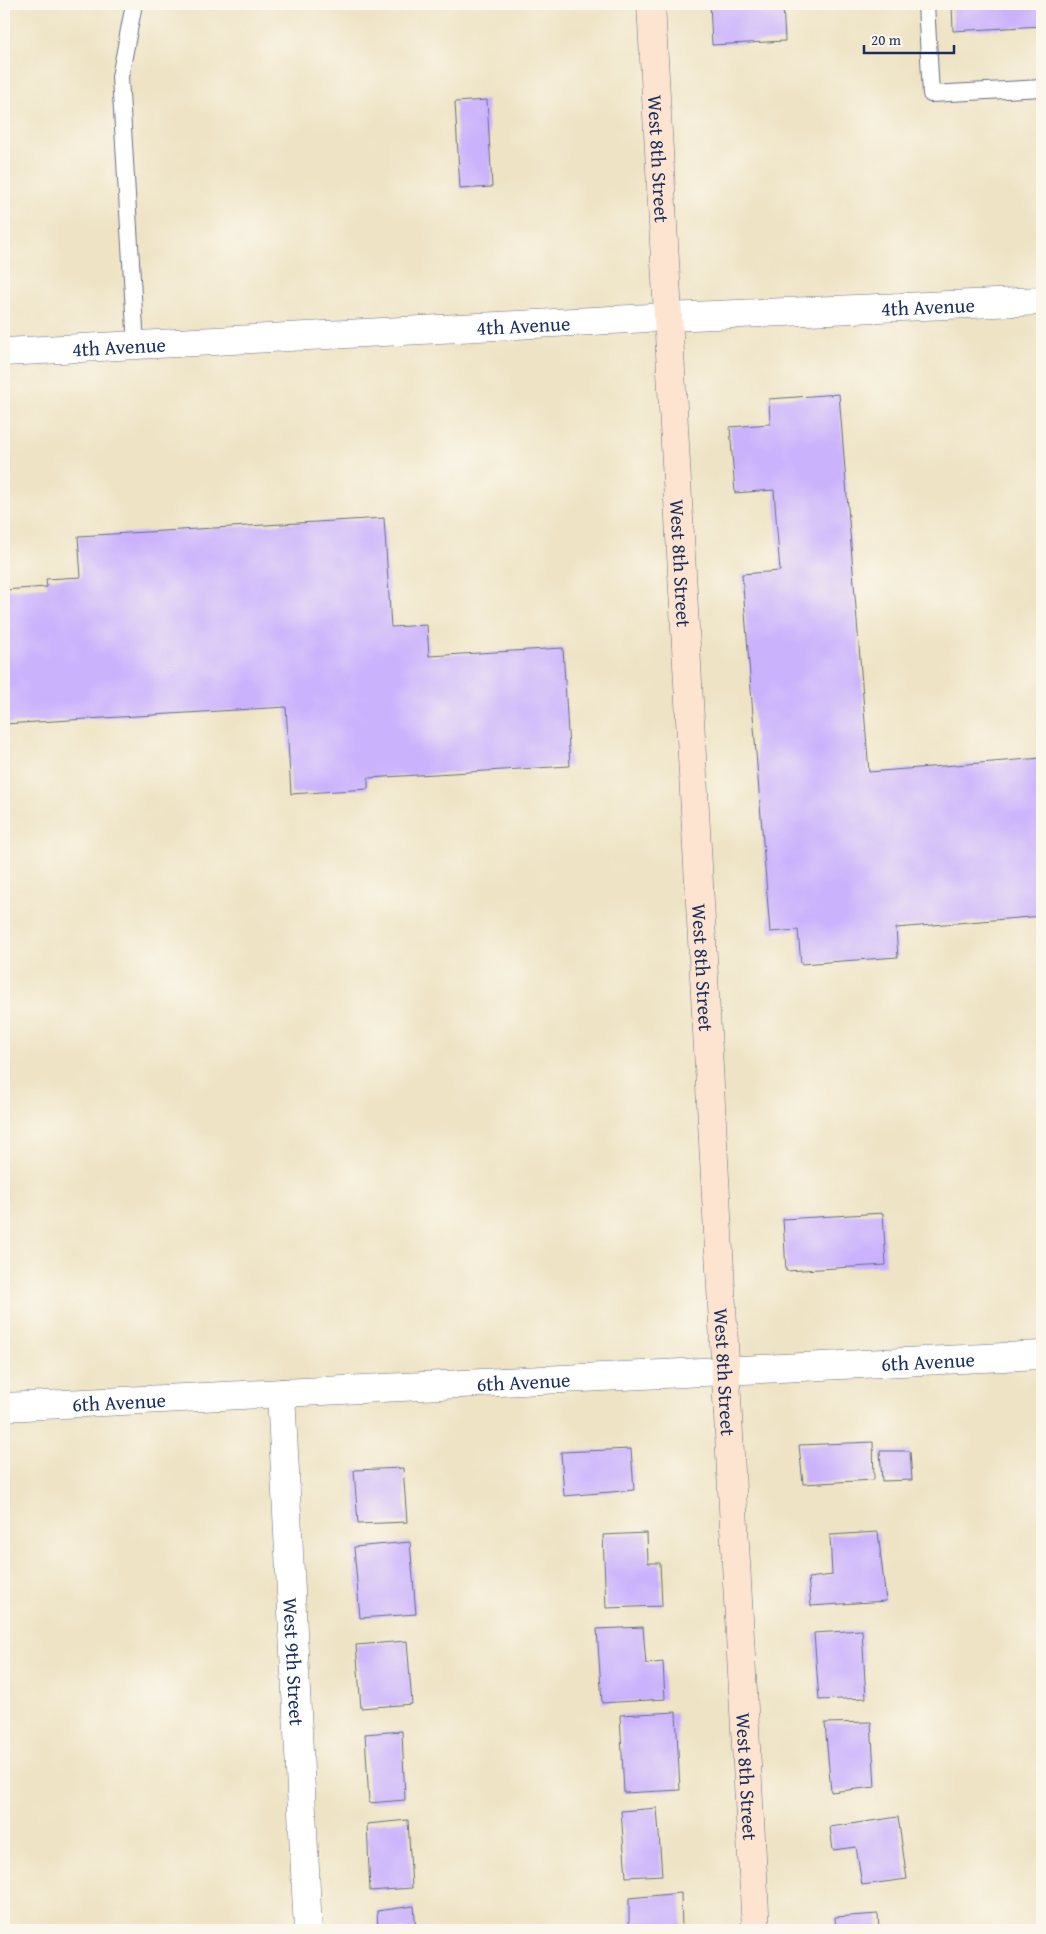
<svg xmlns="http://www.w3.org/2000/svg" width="1046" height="1934" viewBox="0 0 1046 1934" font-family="'Gentium Book Plus',serif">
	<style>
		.building { fill: #cab2fd }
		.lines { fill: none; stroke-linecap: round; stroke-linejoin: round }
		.lane-casing { stroke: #656e82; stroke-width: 18 }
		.street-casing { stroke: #656e82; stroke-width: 29 }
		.secondary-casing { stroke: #656e82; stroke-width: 29 }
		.lane { stroke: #fff; stroke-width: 16 }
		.street { stroke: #fff; stroke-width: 28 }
		.secondary { stroke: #fde4d1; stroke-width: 28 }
		.labels { text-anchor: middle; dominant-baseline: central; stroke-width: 4; stroke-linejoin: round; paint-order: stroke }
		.street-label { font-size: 20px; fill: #1b2f5e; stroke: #fbf7ec }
	</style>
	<rect width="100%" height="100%" fill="#fbf7ec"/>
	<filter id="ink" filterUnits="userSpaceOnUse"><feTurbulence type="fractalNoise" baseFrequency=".02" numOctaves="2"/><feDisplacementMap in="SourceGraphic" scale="10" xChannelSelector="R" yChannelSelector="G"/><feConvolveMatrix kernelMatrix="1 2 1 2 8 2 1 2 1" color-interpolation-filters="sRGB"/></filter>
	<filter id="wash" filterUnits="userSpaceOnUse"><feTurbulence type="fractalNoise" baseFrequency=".0096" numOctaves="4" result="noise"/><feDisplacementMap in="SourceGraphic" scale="20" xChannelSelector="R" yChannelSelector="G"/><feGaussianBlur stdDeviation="1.12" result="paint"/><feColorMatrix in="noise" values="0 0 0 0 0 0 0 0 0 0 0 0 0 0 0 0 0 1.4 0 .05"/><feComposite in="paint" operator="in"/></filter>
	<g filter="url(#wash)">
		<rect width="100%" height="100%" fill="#eee3c4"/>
		<g id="blocks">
			<path class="building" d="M710,4H783L785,41L712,45Z
				M952,4H1042V26L953,31Z
				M487,100L492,187L460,189L455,102Z
				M839,394L869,772L1042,758V916L896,928L898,957L801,964L798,930L770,932L742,574L780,571L774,490L735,493L730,427L770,424L769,399Z
				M384,518L391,627L427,625L429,656L563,648L570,766L368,778V789L291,794L286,707L4,724V590L47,587L46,579L81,577L78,536Z
				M883,1213L886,1265L786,1271L783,1219Z
				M873,1442L874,1480L803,1484L799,1445Z
				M631,1449L634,1490L564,1496L561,1452Z
				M880,1451H910L912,1480L882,1481Z
				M403,1468L407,1522L358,1524L354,1470Z
				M878,1532L886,1601L811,1606L808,1578L832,1575L830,1535Z
				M647,1533L648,1563H660L662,1606L606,1608L603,1535Z
				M410,1542L416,1614L360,1618L354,1547Z
				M643,1627L646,1664L663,1662L665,1699L602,1703L597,1629Z
				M862,1630L866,1698L819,1700L814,1633Z
				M407,1641L412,1704L361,1708L356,1645Z
				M676,1712L680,1790L624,1793L620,1715Z
				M871,1722L875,1787L831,1792L825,1723Z
				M402,1731L405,1800L369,1803L365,1734Z
				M657,1808L662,1875L626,1877L621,1811Z
				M898,1817L907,1879L862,1885L856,1847L833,1850L830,1827Z
				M408,1820L412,1888L370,1891L367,1824Z
				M681,1893L682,1930H629V1898Z
				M414,1906L416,1930H378L377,1911Z
				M878,1914L879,1930H836L835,1917Z"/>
		</g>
	</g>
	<g filter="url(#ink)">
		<use href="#blocks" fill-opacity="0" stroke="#656e82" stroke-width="1"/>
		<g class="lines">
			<g class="lane-casing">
				<path id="lane" d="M134,4L120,77L136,346
					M926,4L931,94L1042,88"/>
			</g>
			<g class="street-casing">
				<g id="street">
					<path id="s1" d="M4,352L668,317L1042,301"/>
					<path id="s2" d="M281,1393L308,1930"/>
					<path id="s3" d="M4,1407L1042,1355"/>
				</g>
			</g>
			<g class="secondary-casing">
				<g id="secondary">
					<path id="s4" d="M651,4L756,1930"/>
				</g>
			</g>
			<use href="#lane" class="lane"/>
			<use href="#street" class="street"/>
			<use href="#secondary" class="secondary"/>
		</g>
	</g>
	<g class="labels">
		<g class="street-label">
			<text stroke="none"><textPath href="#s4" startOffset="155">West 8th Street</textPath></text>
			<text stroke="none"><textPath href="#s1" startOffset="925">4th Avenue</textPath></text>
			<text stroke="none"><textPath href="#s1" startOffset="520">4th Avenue</textPath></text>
			<text stroke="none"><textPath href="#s1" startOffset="115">4th Avenue</textPath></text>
			<text stroke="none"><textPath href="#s4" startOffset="560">West 8th Street</textPath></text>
			<text stroke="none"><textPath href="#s4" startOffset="965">West 8th Street</textPath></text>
			<text stroke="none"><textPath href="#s3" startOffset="925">6th Avenue</textPath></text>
			<text stroke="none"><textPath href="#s4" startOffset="1370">West 8th Street</textPath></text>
			<text stroke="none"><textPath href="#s3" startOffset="520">6th Avenue</textPath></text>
			<text stroke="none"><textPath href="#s3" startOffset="115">6th Avenue</textPath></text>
			<text stroke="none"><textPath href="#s2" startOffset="269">West 9th Street</textPath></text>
			<text stroke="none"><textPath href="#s4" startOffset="1775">West 8th Street</textPath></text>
		</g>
	</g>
	<rect width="1046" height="1934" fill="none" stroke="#fbf7ec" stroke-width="20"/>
	<path d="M864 45v8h90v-8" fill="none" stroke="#1b2f5e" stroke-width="2.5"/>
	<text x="871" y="45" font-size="15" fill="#1b2f5e" stroke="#fbf7ec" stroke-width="4" paint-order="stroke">20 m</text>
</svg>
